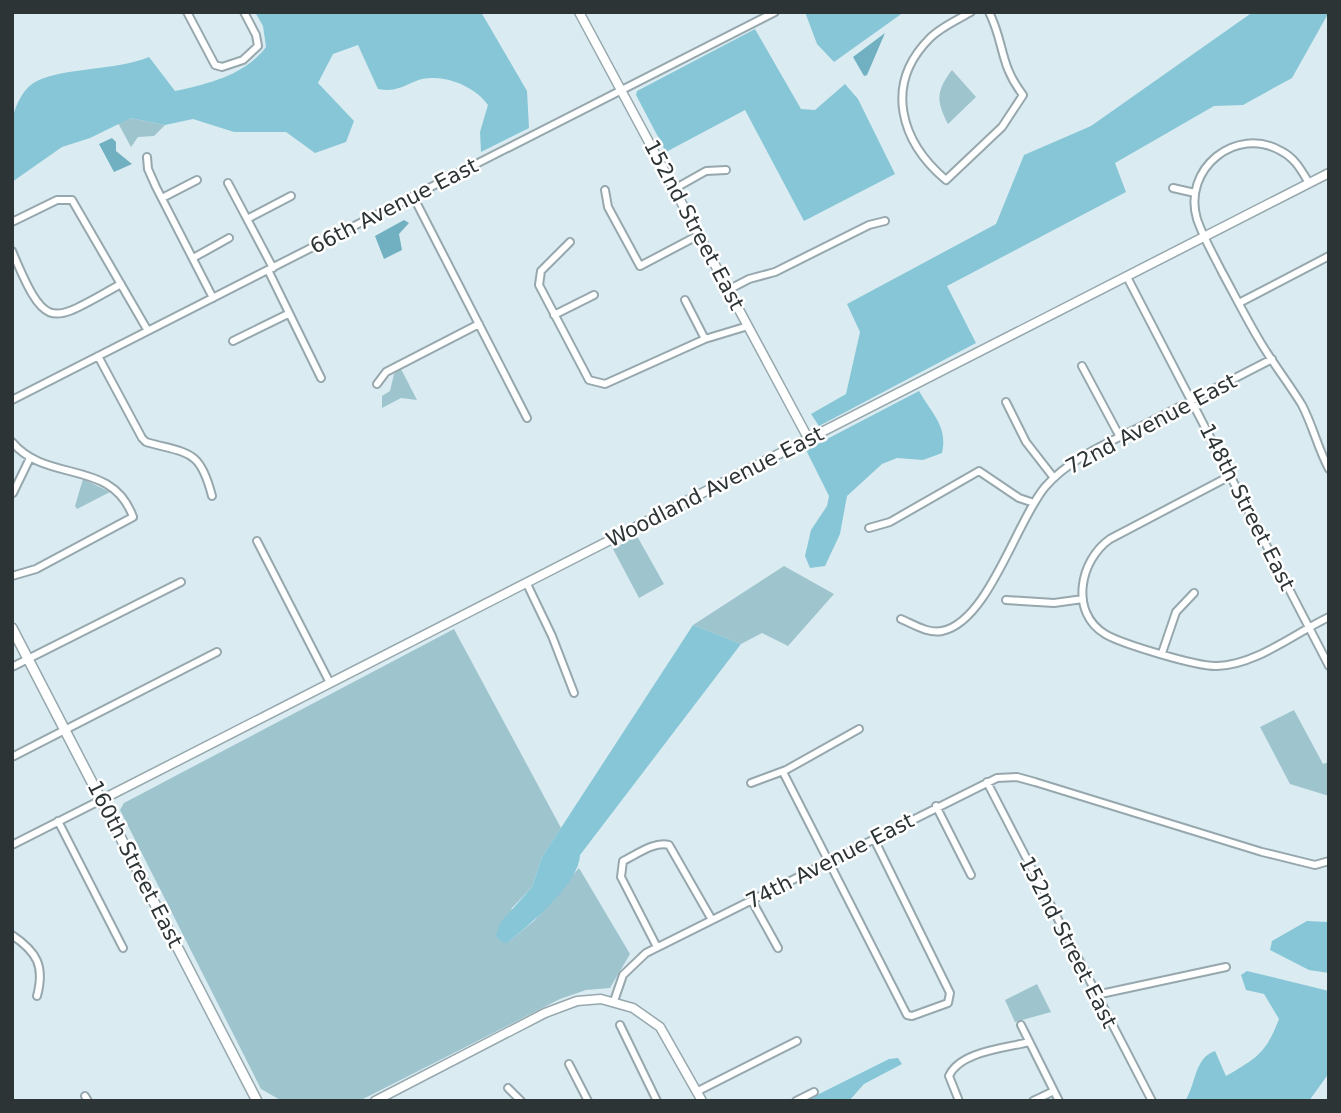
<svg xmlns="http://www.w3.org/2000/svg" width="1341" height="1113" viewBox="0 0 1341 1113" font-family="'DejaVu Sans',sans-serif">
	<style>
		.green { fill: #9ec4ce }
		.forest { fill: #87c6d7 }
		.water { fill: #71b0c1 }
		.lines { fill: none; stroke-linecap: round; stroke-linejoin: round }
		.minor-casing { stroke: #96a8ad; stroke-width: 10 }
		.tertiary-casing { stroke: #96a8ad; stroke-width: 11 }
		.secondary-casing { stroke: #96a8ad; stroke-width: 12 }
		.minor { stroke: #fff; stroke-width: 6 }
		.tertiary { stroke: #fff; stroke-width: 8 }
		.secondary { stroke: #fff; stroke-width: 9 }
		.labels { text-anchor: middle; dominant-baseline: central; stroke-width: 5; stroke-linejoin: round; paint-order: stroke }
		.street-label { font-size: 21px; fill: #2d3436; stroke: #fff }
	</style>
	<rect width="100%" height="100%" fill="#daecf1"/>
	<path class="green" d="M952,70L976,97L948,124C936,101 936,91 952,70Z
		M131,118L165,125L154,136L138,137L131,147L118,123Z
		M401,369L417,400L401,398L382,408V396L390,391L394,374Z
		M83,479L110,492L77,509L75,506Z
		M637,536L664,584L639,598L613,549Z
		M784,566L834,594L788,646L762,633L741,644L693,625Z
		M454,629L561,828L542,857L532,887L512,908L500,941L508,942L534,921L579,868L630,954L610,988L586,990L560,999L367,1097L358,1101H282L261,1089L120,810L124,803Z
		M1294,710L1323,764L1329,762V796L1290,784L1260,727Z
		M1037,984L1051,1012L1015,1022L1005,1000Z"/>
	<path class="forest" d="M255,12H481L527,91L529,128L481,152L480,132L488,105C477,89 452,77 431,78C411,78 402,94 378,89L358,45L333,54L318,83L354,121L346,142L315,153L286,132H234L193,119L165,125L131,118L90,138L62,147L12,182C12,162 8,136 13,117C16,104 24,87 37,81C67,67 114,71 149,57L175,91C208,84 245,75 266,47L263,26Z
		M805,12H904L834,62L817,44Z
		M1275,12H1329L1292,78L1243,105L1214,106L1115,163L1126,192L947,286L976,343L819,426L811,414L846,394L860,332L847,304L996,224L1024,155L1091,126L1250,14Z
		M755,29L801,109L815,110L845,84L858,99L895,174L804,221L745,110L666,152L636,95L637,91Z
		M919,391C932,414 948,426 942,453L923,460L897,458L882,464L847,496L840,534L825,566L810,568L805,556L811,530L827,506L829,496L806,450Z
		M693,625L741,644L580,855C579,884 530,924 507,943L500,941L496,936L500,923L532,887L542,857Z
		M1307,921L1329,922V973L1309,970L1270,950L1272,941Z
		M1247,971L1329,991V1073L1309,1101H1185C1196,1085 1194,1058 1215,1051L1226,1076C1257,1058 1266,1053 1279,1019L1264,994L1246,990L1241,975Z
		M898,1058L902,1064L864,1084L849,1101H805L889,1059Z"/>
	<path class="water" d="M885,33L867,75L864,76L853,57Z
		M112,138L116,142V151L132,164L114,172L99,144Z
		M404,220L409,223L399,234L402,250L384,259L375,236Z"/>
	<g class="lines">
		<g class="minor-casing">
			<path id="minor" d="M187,12L215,65L222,67L243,60L258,46L256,35L244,12
				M971,12C957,20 941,27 930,38C883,85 901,142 946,180L1002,127L1023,95C999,64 1005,44 989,12
				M147,157L148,169L156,187L213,298
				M228,183L273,268
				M1309,183C1301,170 1295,158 1281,151C1236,125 1182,169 1197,219C1203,237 1213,254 1222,272C1234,294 1245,316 1258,338C1271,361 1288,382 1302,405C1313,426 1318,449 1329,469
				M1173,188L1195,193
				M674,189L706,171L726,170
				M605,190L608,207L640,266L699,235
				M413,196L527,418
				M162,198L197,180
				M247,219L291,196
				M12,222L57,200H72L148,331
				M570,242L541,271L539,285L589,380L605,384L705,339L748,326
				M12,251C47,334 50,323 121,284
				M193,258L229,238
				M268,270L321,378
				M1127,277L1329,666
				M728,290L749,279L775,272L869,225L885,221
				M685,300L705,339
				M1239,303L1329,256
				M554,315L594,295
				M233,341L288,314
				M98,356L142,438L146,442C189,454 200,449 212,496
				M1082,366L1120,437
				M377,384L386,372L479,324
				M12,400L775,12
				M1006,402L1026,442L1054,478
				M12,442C47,484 112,458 133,517L36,569L12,576
				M1230,476L1110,539C1080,560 1069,612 1105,634C1122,644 1198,667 1217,666C1256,665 1295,633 1329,617
				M13,493L30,458
				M869,528L890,522L979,471L1019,498L1034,503
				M257,541L330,683
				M527,584L552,636L574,693
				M1006,600L1054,603L1083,599
				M901,619C913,624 928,634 942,631C988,622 1016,522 1045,487C1070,458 1110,442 1144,425C1186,403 1229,381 1272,359
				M1162,653L1176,612L1194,593
				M12,667L181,582
				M12,757L217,652
				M783,772L907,1015L912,1016L948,1003L950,993L874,839
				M987,782L1152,1101
				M751,783L786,770L859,729
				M936,806L971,875
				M58,821L123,948
				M12,845L101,800
				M752,901L778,948
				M12,935C37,952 45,966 37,996
				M657,947L621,877L623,861C636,855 654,841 669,845L712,920
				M1096,995L1226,967
				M614,1001L623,975L646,953L997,778L1017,777L1035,782L1262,852L1315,865L1329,861
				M620,1025L657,1101
				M1021,1025L1059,1101
				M569,1064L588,1101
				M508,1088L521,1101
				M698,1091L797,1041
				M85,1096L88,1101
				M796,1101L814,1092
				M959,1101L949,1076C960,1051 1007,1048 1029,1042
				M1033,1101L1054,1091"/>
		</g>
		<g class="tertiary-casing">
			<path id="tertiary" d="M579,12L808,438
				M101,800L1329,173
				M375,1101L545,1013L577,1001L601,999L633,1008L660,1027L702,1101"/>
		</g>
		<g class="secondary-casing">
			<path id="secondary" d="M12,628L257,1101"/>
		</g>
		<use href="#minor" class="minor"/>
		<use href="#tertiary" class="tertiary"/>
		<use href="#secondary" class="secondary"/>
	</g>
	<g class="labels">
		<g class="street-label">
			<text transform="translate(394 206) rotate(-27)">66th Avenue East</text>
			<text transform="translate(694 225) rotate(62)">152nd Street East</text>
			<text transform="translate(1151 424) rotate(-28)">72nd Avenue East</text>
			<text transform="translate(715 487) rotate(-27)">Woodland Avenue East</text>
			<text transform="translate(1247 507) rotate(63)">148th Street East</text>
			<text transform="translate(830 861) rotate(-27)">74th Avenue East</text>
			<text transform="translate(135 864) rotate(63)">160th Street East</text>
			<text transform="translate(1068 942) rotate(63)">152nd Street East</text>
		</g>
	</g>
	<rect width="1341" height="1113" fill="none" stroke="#2d3436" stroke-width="28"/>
</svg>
